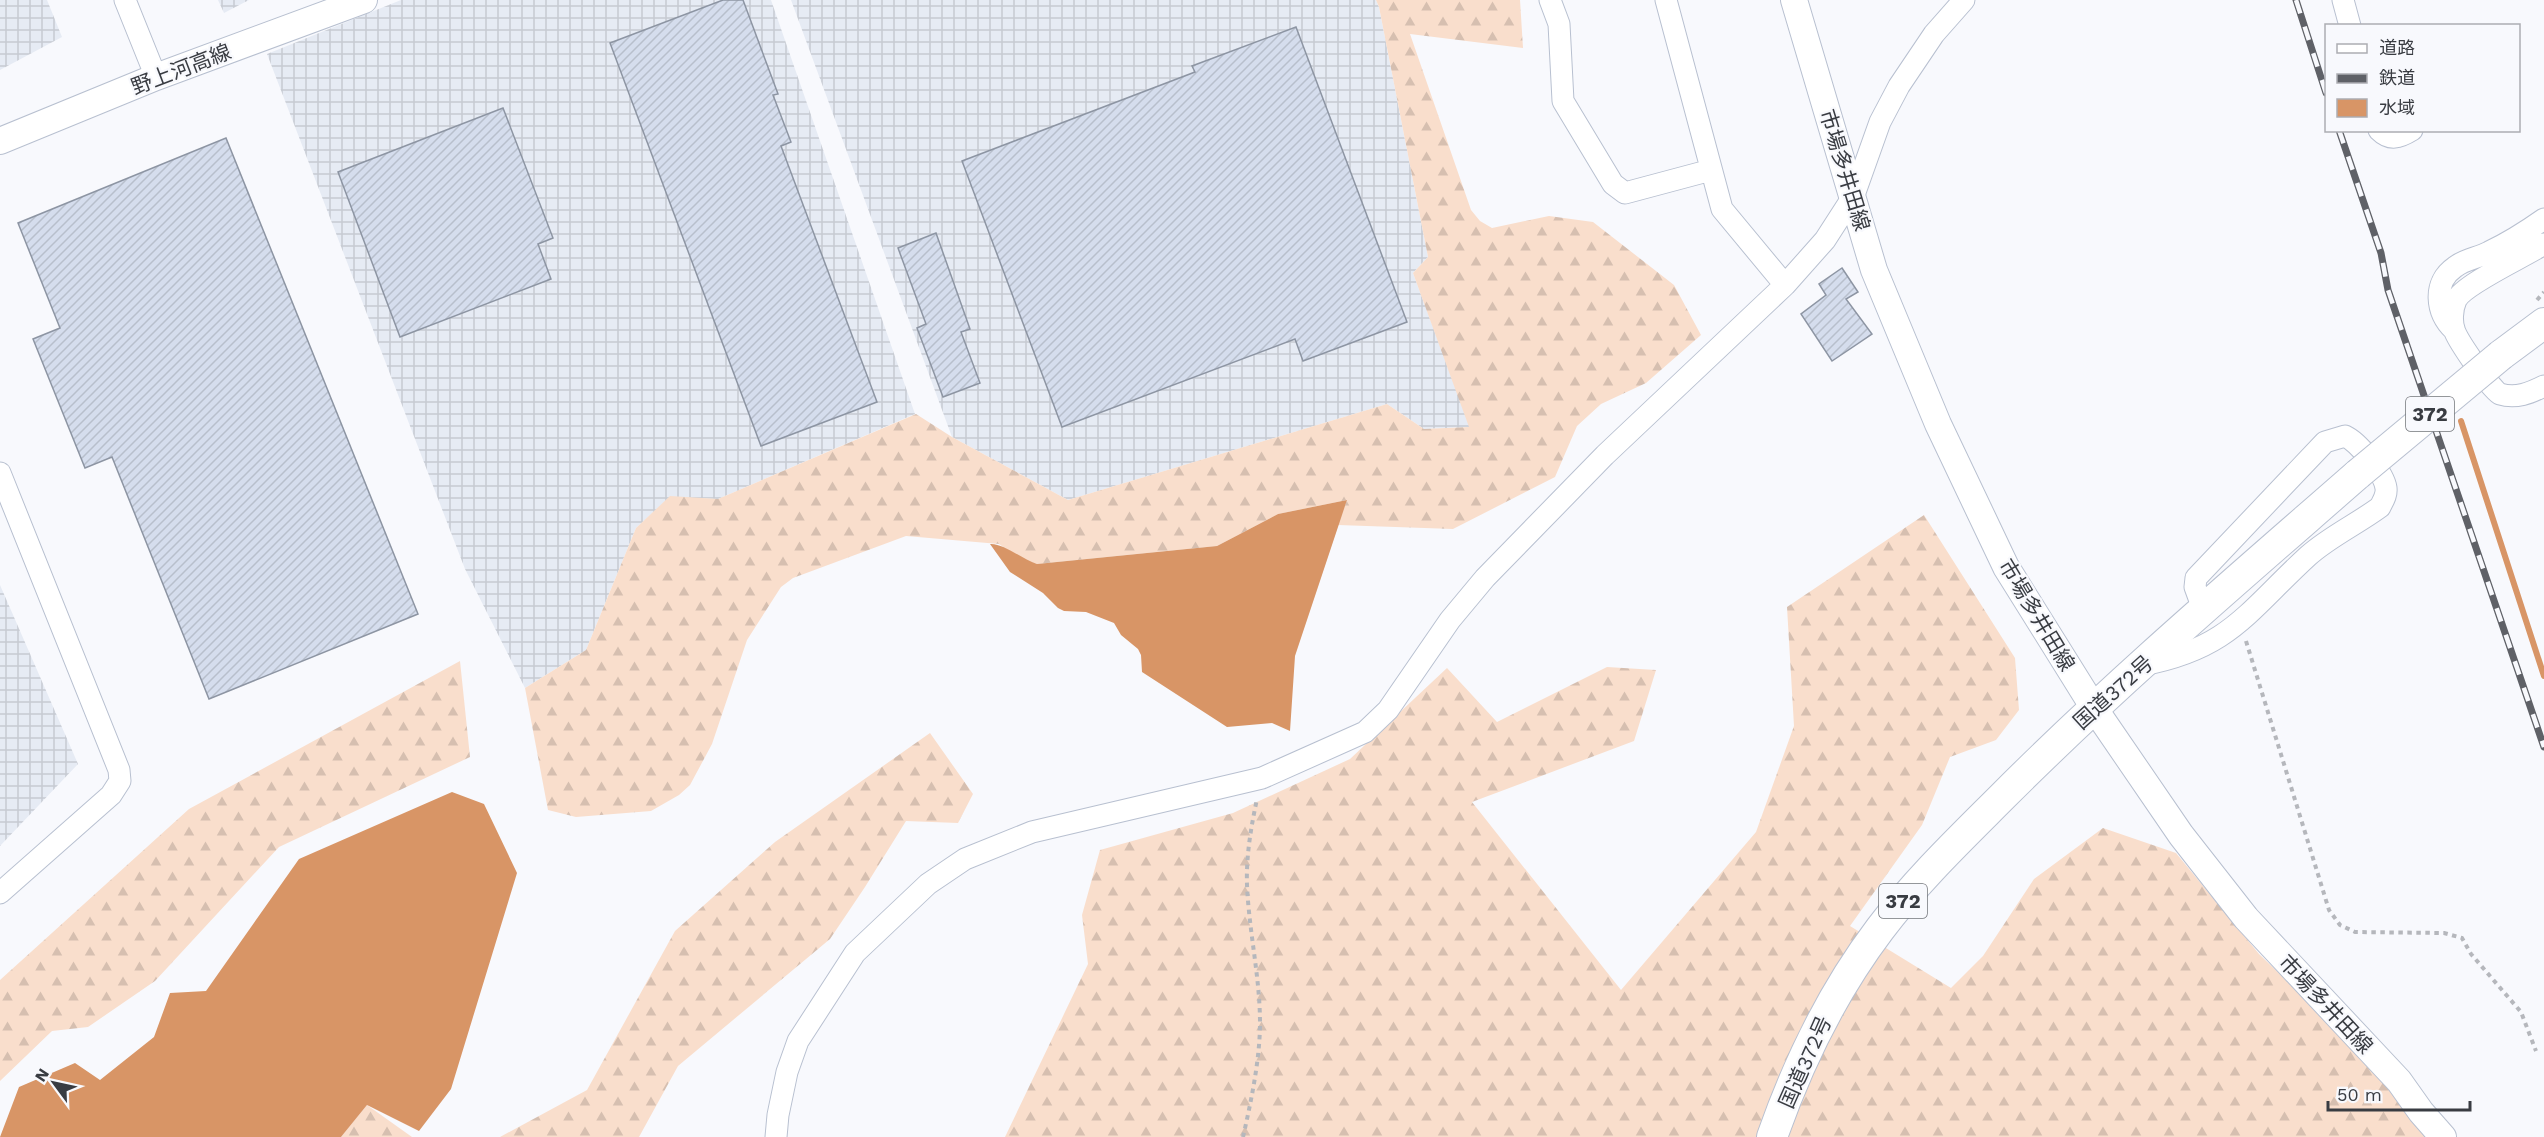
<svg xmlns="http://www.w3.org/2000/svg" width="2544" height="1137" viewBox="0 0 2544 1137" font-family="'Work Sans','Noto Sans JP',sans-serif">
	<style>
		.industrial { fill: url(#industrial-grid) }
		.forest { fill: url(#forest-firs) }
		.water { fill: #d89566 }
		.lines { fill: none; stroke-linecap: round; stroke-linejoin: round }
		.stream { stroke: #d89566; stroke-width: 6 }
		.building { fill: url(#building-hatch); stroke: #8d95a3; stroke-width: 1.5 }
		.minor-casing { stroke: #b8c0d0; stroke-width: 23 }
		.major-casing { stroke: #b8c0d0; stroke-width: 28 }
		.highway-casing { stroke: #b8c0d0; stroke-width: 32 }
		.path { stroke: #b5b7bc; stroke-width: 4; stroke-dasharray: 4.5 4.5; stroke-linecap: butt }
		.minor { stroke: #fff; stroke-width: 21 }
		.major { stroke: #fff; stroke-width: 26 }
		.highway { stroke: #fff; stroke-width: 30 }
		.rail-casing { stroke: #5f6167; stroke-width: 7 }
		.rail { stroke: #f8f9fd; stroke-width: 4.5; stroke-dasharray: 14; stroke-linecap: butt }
		.highway-bridge-casing { stroke: #b8c0d0; stroke-width: 32; stroke-linecap: butt }
		.highway-bridge { stroke: #fff; stroke-width: 30 }
		.labels { text-anchor: middle; dominant-baseline: central; stroke-width: 4.5; stroke-linejoin: round; paint-order: stroke }
		.shield { fill: #f8f9fd; stroke: #72757a; stroke-width: 1.5 }
		.shield-label { font-size: 20px; font-weight: bold; fill: #393c42 }
		.street-label { font-size: 21px; fill: #393c42; stroke: #f8f9fd }
	</style>
	<defs>
		<pattern id="industrial-grid" width="8" height="8" patternUnits="userSpaceOnUse" patternTransform="scale(1.5)"><rect width="8" height="8" fill="#e6ebf4"/><path d="M0 4h8M4 0v8" fill="none" stroke="#c6cad2"/></pattern>
		<pattern id="forest-firs" width="22" height="20" patternUnits="userSpaceOnUse" patternTransform="scale(1.5)"><rect width="22" height="20" fill="#f9decc"/><path d="M5 1l3.5 6h-7zM16 11l3.5 6h-7z" fill="#d6bfb0"/></pattern>
		<pattern id="building-hatch" width="6" height="6" patternUnits="userSpaceOnUse" patternTransform="scale(1.5)"><rect width="6" height="6" fill="#d5dded"/><path d="M-1 1l2-2M0 6l6-6M5 7l2-2" fill="none" stroke="#b8bfcc"/></pattern>
	</defs>
	<rect width="100%" height="100%" fill="#f8f9fd"/>
	<path class="industrial" d="M0,0H47L62,37L0,70Z
		M218,0H249L224,13Z
		M401,0H771L915,414L718,499L670,497L636,528L586,650L525,688L465,569L267,54Z
		M791,0H1376L1379,7L1428,257L1413,273L1470,427L1424,429L1387,404L1068,500L952,437Z
		M0,585L78,764L0,846Z"/>
	<path class="forest" d="M1376,0H1520L1523,48L1410,34L1471,210L1480,221L1492,228L1549,216L1593,222L1674,285L1701,335L1646,383L1601,404L1577,426L1555,477L1453,529L1338,525L1347,500L1278,514L1217,546L1037,564L1021,559L999,544L906,536L793,578L781,587L747,640L712,744L690,785L679,795L651,811L576,817L548,810L525,688L586,650L636,528L670,496L718,499L916,414L952,437L1068,500L1387,404L1424,429L1469,427L1413,273L1428,257L1379,7Z
		M1924,515L2015,658L2019,710L1996,740L1950,757L1922,825L1850,926L1951,988L1983,956L2034,879L2103,828L2176,853L2259,954L2448,1137H1005L1088,964L1082,915L1100,850L1233,813L1350,759L1447,668L1497,722L1607,667L1656,670L1634,741L1472,802L1621,990L1756,832L1794,726L1787,607Z
		M460,661L470,757L279,847L155,981L88,1027L52,1031L0,1081V980L189,809Z
		M930,733L973,794L958,823L906,821L865,887L830,939L678,1066L639,1137H500L587,1090L675,931L775,842Z
		M367,1105L412,1137H341Z"/>
	<path class="water" d="M1347,500L1295,656L1290,731L1272,723L1227,727L1142,672L1141,655L1138,649L1121,635L1114,623L1086,612L1064,611L1058,608L1043,593L1010,572L990,544C1003,543 1022,559 1037,564L1217,546L1278,514Z
		M452,792L484,804L517,873L451,1089L419,1131L367,1105L341,1137H0L19,1087L75,1063L100,1080L154,1037L170,993L206,991L299,859Z"/>
	<g class="lines">
		<path class="stream" d="M2461,421L2544,676"/>
	</g>
	<path class="building" d="M723,0H743L778,94L773,95L791,142L781,146L877,402L761,446L610,43Z
		M1296,27L1407,322L1303,361L1295,339L1062,427L962,161L1195,72L1192,66Z
		M503,108L553,238L538,244L551,279L400,337L338,172Z
		M226,138L418,614L209,699L112,457L85,468L33,339L60,328L18,223Z
		M936,233L970,329L961,332L980,383L943,397L917,328L926,324L898,248Z
		M1842,268L1858,292L1846,299L1872,334L1832,361L1801,314L1826,295L1819,284Z"/>
	<g class="lines">
		<g class="minor-casing">
			<path id="minor" d="M125,0L156,77
				M1550,0L1559,24L1563,101L1613,184L1625,193L1711,170
				M1666,0L1722,209L1785,285
				M2343,0L2350,26
				M2379,130C2390,141 2399,138 2412,130
				M2544,244C2526,256 2464,284 2456,300C2452,309 2451,323 2455,332C2459,342 2492,391 2500,394C2516,399 2530,393 2544,386
				M2454,330C2436,313 2432,283 2455,267C2465,259 2478,258 2489,252C2508,243 2527,231 2544,219
				M0,473L119,770L120,781L111,795L0,893
				M2142,665C2229,649 2247,612 2308,556C2329,537 2357,524 2380,507C2383,501 2387,495 2386,488C2384,473 2358,442 2345,436L2325,442L2196,578L2195,587L2203,609
				M776,1137L778,1115L787,1072L798,1041L855,953L928,884L965,859L1032,832L1262,778L1365,732L1388,710L1450,620L1485,578L1605,455L1785,285L1825,240L1854,195L1880,122L1899,86L1934,34L1964,0"/>
		</g>
		<g class="major-casing">
			<path id="major" d="M1794,0L1874,270L1938,424L2006,567L2094,708L2181,835L2246,918L2399,1081L2421,1112L2443,1137
				M0,141L156,77L364,0"/>
		</g>
		<g class="highway-casing">
			<path id="highway" d="M2501,355L2544,323
				M1772,1137C1798,1063 1833,991 1880,929C1917,880 1960,839 2003,796C2116,683 2238,579 2358,474"/>
		</g>
		<path class="path" d="M2537,300L2544,292
			M2246,641L2329,910L2340,925L2355,932L2444,933L2462,938L2471,954L2521,1012L2536,1051
			M1243,1137C1251,1102 1260,1059 1260,1023C1260,977 1249,932 1247,885C1246,856 1251,827 1257,799"/>
		<use href="#minor" class="minor"/>
		<use href="#major" class="major"/>
		<use href="#highway" class="highway"/>
		<g class="rail-casing">
			<path id="rail" d="M2296,0L2326,93
				M2339,130L2381,253L2388,290L2544,747"/>
		</g>
		<use href="#rail" class="rail"/>
		<g class="highway-bridge-casing">
			<path id="highway-bridge" d="M2358,474L2501,355"/>
		</g>
		<use href="#highway-bridge" class="highway-bridge"/>
	</g>
	<g class="labels">
		<g class="shield">
			<rect x="2406" y="397" width="48" height="34" rx="4.5"/>
			<rect x="1879" y="884" width="48" height="34" rx="4.5"/>
		</g>
		<g class="shield-label">
			<text x="2430" y="414">372</text>
			<text x="1903" y="901">372</text>
		</g>
		<g class="street-label">
			<text transform="translate(181 69) rotate(-21)">野上河高線</text>
			<text transform="translate(1845 170) rotate(73)">市場多井田線</text>
			<text transform="translate(2037 615) rotate(59)">市場多井田線</text>
			<text transform="translate(2113 692) rotate(-42)">国道372号</text>
			<text transform="translate(2326 1004) rotate(47)">市場多井田線</text>
			<text transform="translate(1805 1062) rotate(-66)">国道372号</text>
		</g>
	</g>
	<rect x="2325" y="24" width="195" height="108" fill="#f8f9fd" stroke="#acadb2" stroke-width="1.5"/>
	<rect x="2337" y="44" width="30" height="9" fill="#ffffff" stroke="#acadb2" stroke-width="1.5"/>
	<text x="2379" y="54" font-size="18" fill="#393c42">道路</text>
	<rect x="2337" y="74" width="30" height="9" fill="#5f6167" stroke="#acadb2" stroke-width="1.5"/>
	<text x="2379" y="84" font-size="18" fill="#393c42">鉄道</text>
	<rect x="2337" y="99" width="30" height="18" fill="#d89566" stroke="#acadb2" stroke-width="1.5"/>
	<text x="2379" y="114" font-size="18" fill="#393c42">水域</text>
	<g transform="translate(54 1083) rotate(303)" stroke="#f8f9fd" stroke-width="4.5" paint-order="stroke">
	<path d="M0-4.5L10 22L0 15L-10 22Z" fill="#393c42"/>
	<text y="-9" font-size="16" font-weight="bold" text-anchor="middle" fill="#393c42">N</text>
	</g>
	<path d="M2328 1101v9h142v-9" fill="none" stroke="#393c42" stroke-width="3"/>
	<text x="2337" y="1101" font-size="18" fill="#393c42" stroke="#f8f9fd" stroke-width="4.5" paint-order="stroke">50 m</text>
</svg>
